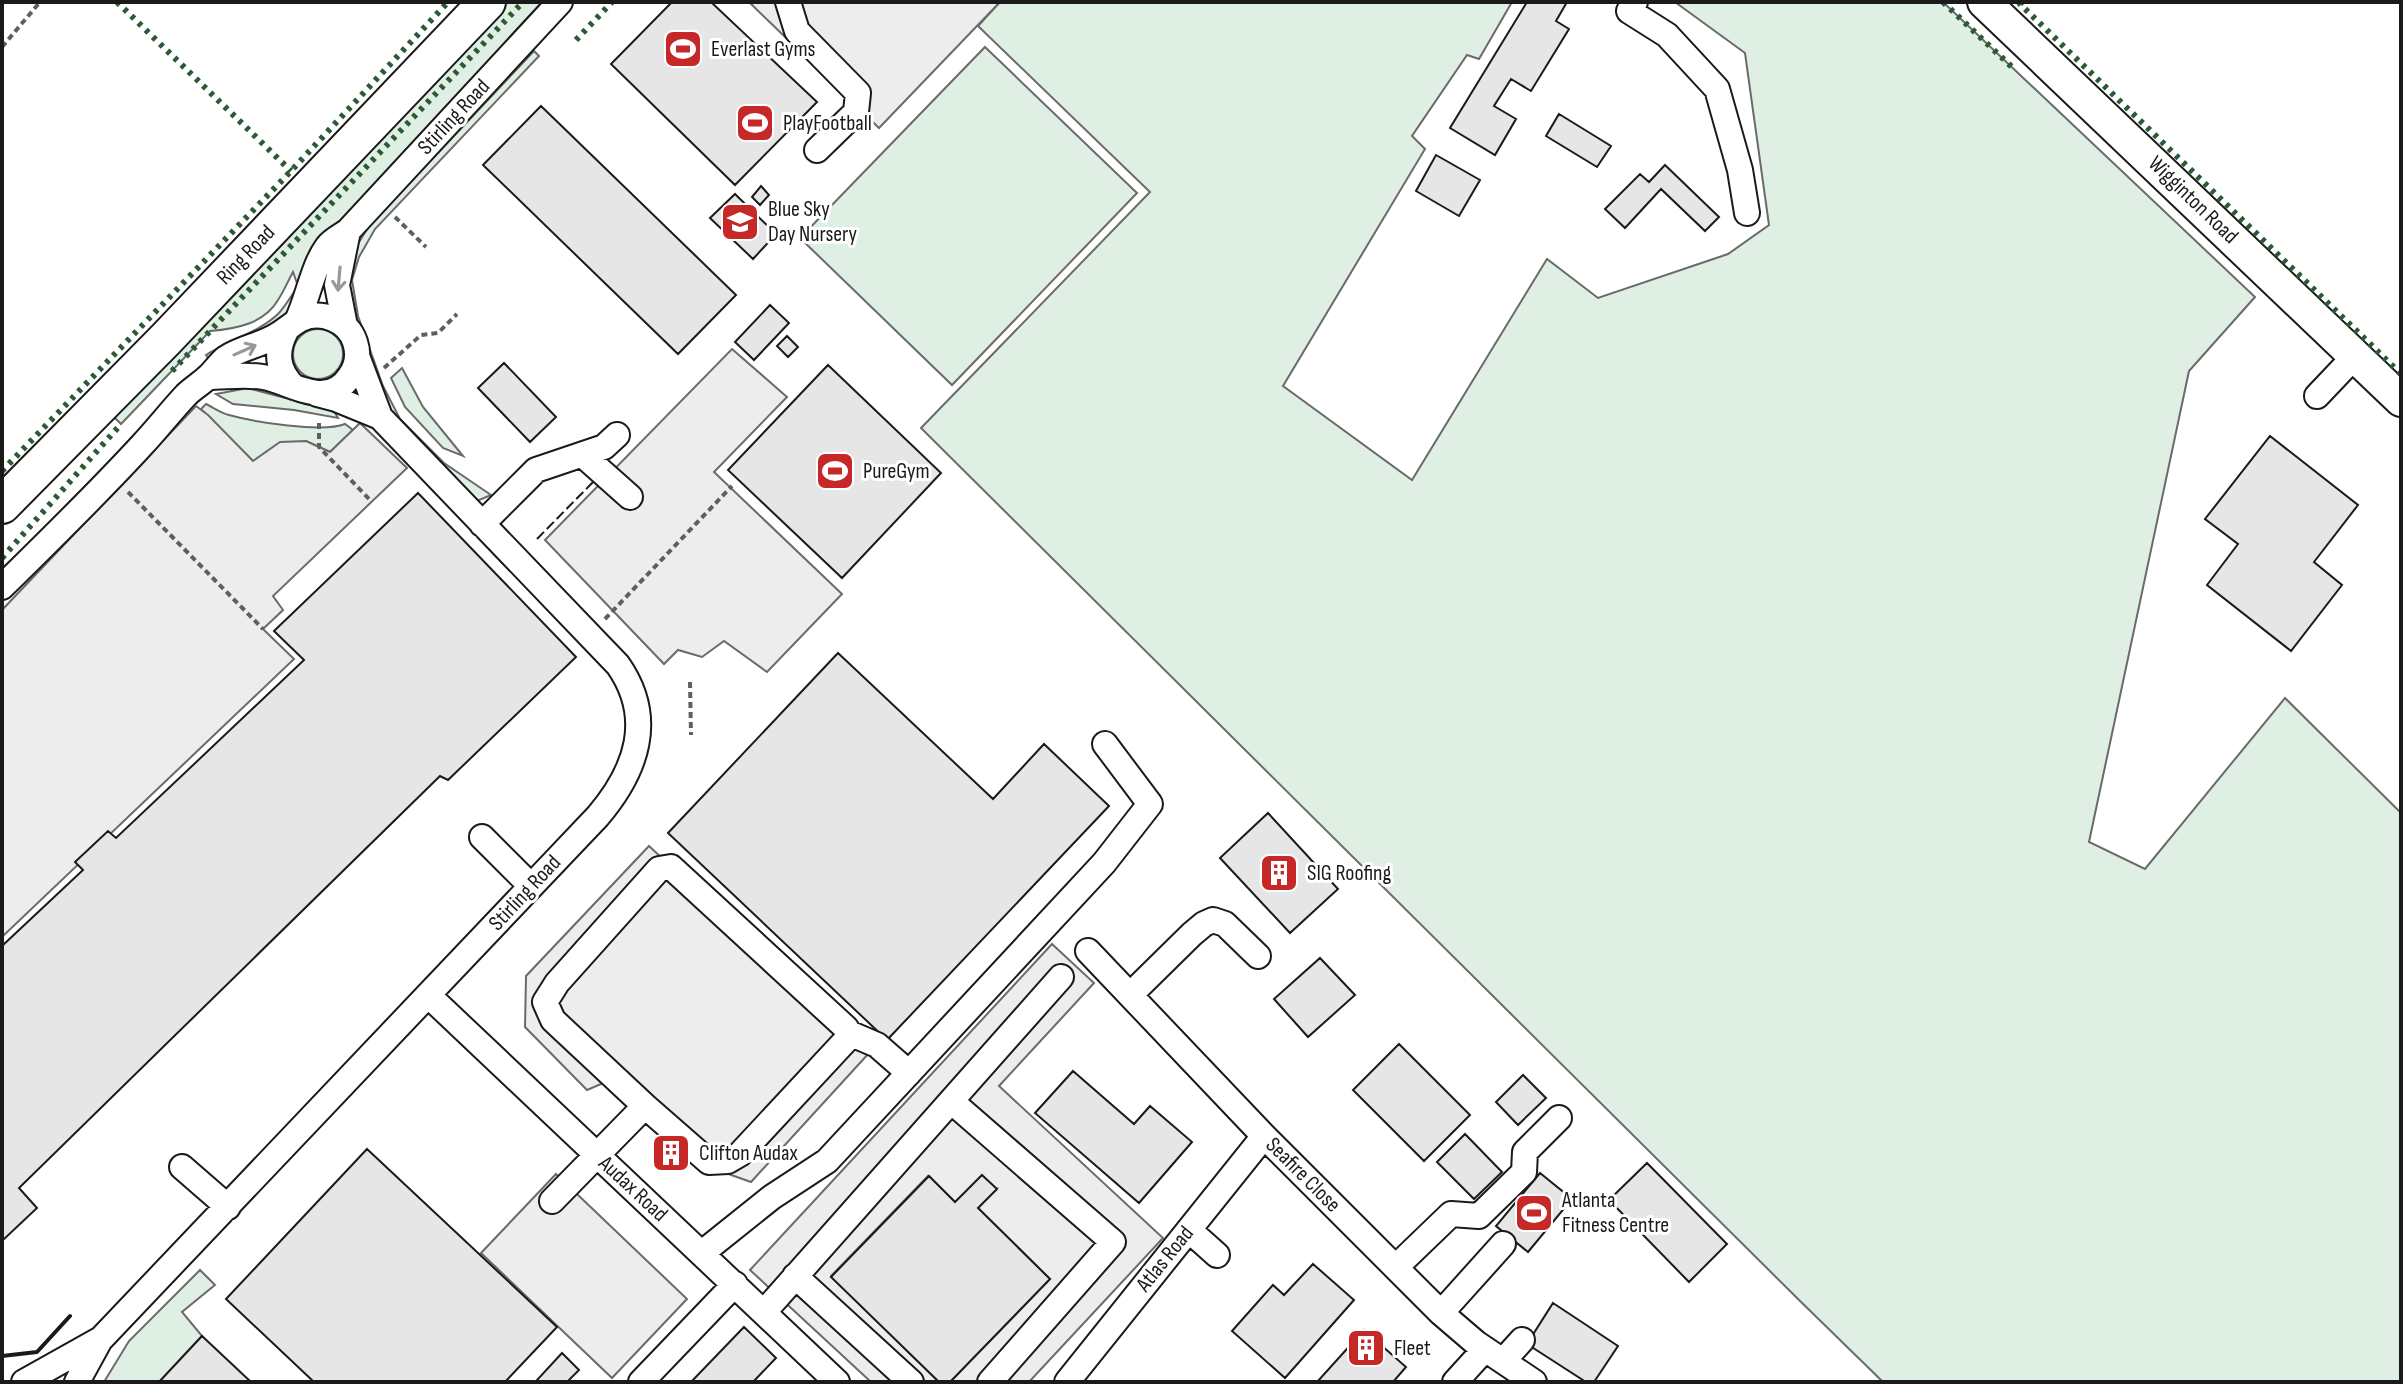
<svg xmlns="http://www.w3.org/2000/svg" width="2403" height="1384" viewBox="0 0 2403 1384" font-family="'Sofia Sans Condensed',sans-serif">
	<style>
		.green { fill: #e0efe3; stroke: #6a6a6a; stroke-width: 2 }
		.parking { fill: #ededed; stroke: #6a6a6a; stroke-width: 2 }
		.building { fill: #e6e6e6; stroke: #1a1a1a; stroke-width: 2 }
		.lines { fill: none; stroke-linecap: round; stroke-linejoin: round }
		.minor-casing { stroke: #1a1a1a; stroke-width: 28 }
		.major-casing { stroke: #1a1a1a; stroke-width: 36 }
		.highway-casing { stroke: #1a1a1a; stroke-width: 40 }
		.path { stroke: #5f5f5f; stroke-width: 4; stroke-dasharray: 6 4; stroke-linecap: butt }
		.minor { stroke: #fff; stroke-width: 24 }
		.major { stroke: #fff; stroke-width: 32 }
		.highway { stroke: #fff; stroke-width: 36 }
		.hedge { stroke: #2b5a34; stroke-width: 6; stroke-dasharray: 4 6; stroke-linecap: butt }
		.fence { stroke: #1a1a1a; stroke-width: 2; stroke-dasharray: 10 4; stroke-linecap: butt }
		.wall { stroke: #1a1a1a; stroke-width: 4 }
		.oneway { stroke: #989898 }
		.labels { text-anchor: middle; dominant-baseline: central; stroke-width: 6; stroke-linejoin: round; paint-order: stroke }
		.poi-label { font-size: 22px; fill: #1a1a1a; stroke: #fff; text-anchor: start }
		.street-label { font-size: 22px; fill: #1a1a1a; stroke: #fff }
	</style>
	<rect width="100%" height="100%" fill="#fff"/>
	<path class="green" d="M503,2H542L321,241L292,307L275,324L209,359L206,355C229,340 260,332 279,313C286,305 292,295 298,286L293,272C288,281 284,291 278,300C264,324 235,329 210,331L121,424L111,414Z
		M1000,2H1512L1479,59L1467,55L1412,136L1425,149L1283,386L1412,480L1547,259L1598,298L1728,254L1769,225L1745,53L1675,2H1943L2255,297L2189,371L2089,842L2145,869L2285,698L2401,813V1382H1883L1797,1298L921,428L1150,192L978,26Z
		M985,47L1137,193L952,385L800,238Z
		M534,51L539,56L375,229L359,257L352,280L358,316L383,386L400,419L444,463L491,495L477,501L465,494C443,471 416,446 397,421C377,393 340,309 346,276C349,256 359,242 369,226Z
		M293 354a25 25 0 1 1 50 0a25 25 0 1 1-50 0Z
		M402,368L423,407L463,456L443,448L405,407L391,378Z
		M248,388L334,411L338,418L294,410L233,404L216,394Z
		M206,404C214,408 221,413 229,415C254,422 322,433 345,424L353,430L330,452L306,441L253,461L201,409Z
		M200,1270L215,1285L182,1312L202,1336L159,1382H104L129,1341Z"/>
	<path class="parking" d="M749,2H1000L879,128Z
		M732,349L787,397L714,472L842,594L767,672L724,641L702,657L678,650L664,664L545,540Z
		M196,406L208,415L253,461L280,442L306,441L330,452L360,423L407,468L273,596L283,610L263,629L294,659L2,937V610Z
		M649,846L870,1052L751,1182L706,1166L608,1081L587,1090L525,1027L526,976Z
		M1052,944L1094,983L999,1086L1163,1238L1029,1382H950L1050,1279L978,1208L996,1189L955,1202L928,1176L831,1276L939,1382H871L750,1270Z
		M556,1174L687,1299L612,1378L481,1253Z"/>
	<path class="building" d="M672,2H711L817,102L735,185L611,64Z
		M1527,2H1567L1556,21L1569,29L1531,91L1511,79L1494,106L1516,119L1495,155L1450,128Z
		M541,106L736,295L678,354L483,165Z
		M1559,114L1611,146L1597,167L1546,136Z
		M1436,155L1480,180L1459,216L1416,191Z
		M1665,165L1719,217L1705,231L1661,189L1625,228L1605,209L1640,174L1649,182Z
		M761,186L769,195L760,205L752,197Z
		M735,194L776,234L753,259L710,218Z
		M770,305L789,323L754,360L735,342Z
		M787,336L798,347L788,357L777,346Z
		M504,363L556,417L530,442L478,388Z
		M828,365L941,473L842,578L728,470Z
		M2270,436L2358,505L2314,562L2342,585L2291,651L2207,585L2238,544L2205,519Z
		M418,493L576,657L448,780L440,776L19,1188L37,1208L2,1241V946L83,870L75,862L108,831L116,838L304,660L274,631Z
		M838,653L993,799L1044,744L1109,806L887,1040L668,833Z
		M1268,813L1338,889L1290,933L1220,858Z
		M1320,958L1355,995L1308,1037L1274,999Z
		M1399,1044L1470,1115L1424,1161L1353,1090Z
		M1073,1071L1134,1124L1150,1106L1192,1142L1139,1203L1035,1113Z
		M1523,1075L1546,1098L1518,1125L1496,1102Z
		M1465,1134L1502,1172L1474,1199L1437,1162Z
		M665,1141L683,1158L676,1166L658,1149Z
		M367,1149L557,1327L505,1382H314L226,1299Z
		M1647,1163L1727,1244L1689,1282L1609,1200Z
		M1540,1173L1572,1199L1528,1252L1496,1226Z
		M982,1175L997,1189L978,1208L1050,1279L950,1382H939L831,1277L929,1176L955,1202Z
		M1313,1264L1354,1300L1285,1378L1232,1331L1273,1285L1284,1295Z
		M1553,1303L1618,1346L1594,1382H1586L1527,1344Z
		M744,1327L776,1358L753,1382H691Z
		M1364,1330L1406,1367L1393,1382H1317Z
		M202,1336L251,1382H159Z
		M562,1353L579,1370L567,1382H540L537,1380Z"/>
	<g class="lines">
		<g class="minor-casing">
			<path id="minor" d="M788,2L797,31L858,93L856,112L817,150
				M1635,2L1629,11L1667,35L1717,89L1740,170L1747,213
				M297,321C308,298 313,266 327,247C332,240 341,236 348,231L560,2
				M345,326L337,285L348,231
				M286,331C275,352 277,370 294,387
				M357,356L380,417
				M2317,396L2355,356
				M584,456L630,497
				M482,524L536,470L604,447L617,435
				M2,587C49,541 97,494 142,445C157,429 171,411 186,395C193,388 202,383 209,376C215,370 220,363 226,358C239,349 256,346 270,339C282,334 290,325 301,319C321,310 348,320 355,342C359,354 357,366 350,376C327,411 292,382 263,377C245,374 226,377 208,377
				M482,837L531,886
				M1088,951L1264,1136L1441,1313L1476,1343L1534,1382
				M1130,995L1192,934L1204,924L1213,920L1225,924L1258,956
				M429,996L837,1382
				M849,1033L877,1045L909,1073
				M951,1101L1113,1242L990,1382
				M182,1167L228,1207
				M552,1201L645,1106L553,1020L545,1002L557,983L659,869L671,867L846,1028L849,1033L848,1038L740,1154L728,1161L709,1162L645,1106
				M1189,1230L1217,1255
				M702,1253L772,1197L827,1161L1104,863L1150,804L1105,744
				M1396,1267L1451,1214L1479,1216L1524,1172L1525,1152L1559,1118
				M795,1276L911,1382
				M764,1312L1061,977
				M1441,1313L1503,1244
				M1503,1361L1522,1340
				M24,1382L99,1340
				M77,1382L100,1340L598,816C637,770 655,718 618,665L380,417L336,399L317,394
				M641,1382L735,1284
				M1067,1382L1264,1136
				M1455,1382L1485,1349"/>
		</g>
		<g class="major-casing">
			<path id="major" d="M1984,2L2401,400"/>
		</g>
		<g class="highway-casing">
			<path id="highway" d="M2,505L166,339L487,2"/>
		</g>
		<path class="path" d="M2,47L40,2
			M395,217L426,247
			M384,368L421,335L438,333L457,314
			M319,423V447L372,502
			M128,492L263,629
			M605,619L732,486
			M690,682L691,735"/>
		<use href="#minor" class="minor"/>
		<use href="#major" class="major"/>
		<use href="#highway" class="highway"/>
		<path class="hedge" d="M117,2L291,171
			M1943,2L2015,70
			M2022,2L2020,4L2401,374
			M576,40L612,2
			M172,371L523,2
			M2,471L291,171L448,2
			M2,558L121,424"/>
		<path class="fence" d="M537,539L596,479"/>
		<path class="wall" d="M2,1356L37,1352L70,1316"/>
	</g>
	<defs><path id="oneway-shaft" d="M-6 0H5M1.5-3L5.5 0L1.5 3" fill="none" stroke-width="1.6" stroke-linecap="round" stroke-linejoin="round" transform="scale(2)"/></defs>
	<g class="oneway">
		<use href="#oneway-shaft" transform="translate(339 279) rotate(95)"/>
		<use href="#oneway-shaft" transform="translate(245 350) rotate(-24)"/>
	</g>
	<defs>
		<g id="stadium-square" transform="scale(2)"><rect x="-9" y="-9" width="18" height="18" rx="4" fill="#c62828" stroke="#fff"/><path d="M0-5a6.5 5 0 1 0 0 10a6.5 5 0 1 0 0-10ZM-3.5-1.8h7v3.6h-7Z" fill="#fff"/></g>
		<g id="school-square" transform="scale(2)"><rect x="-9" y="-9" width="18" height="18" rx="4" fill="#c62828" stroke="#fff"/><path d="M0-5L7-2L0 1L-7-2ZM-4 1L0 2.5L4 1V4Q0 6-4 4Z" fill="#fff"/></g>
		<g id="building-square" transform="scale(2)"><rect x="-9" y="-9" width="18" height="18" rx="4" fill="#c62828" stroke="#fff"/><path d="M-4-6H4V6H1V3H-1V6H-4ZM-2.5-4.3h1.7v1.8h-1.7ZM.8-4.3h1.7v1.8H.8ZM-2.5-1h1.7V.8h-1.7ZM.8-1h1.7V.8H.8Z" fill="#fff"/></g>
	</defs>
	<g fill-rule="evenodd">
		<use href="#stadium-square" x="683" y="49"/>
		<use href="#stadium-square" x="755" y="123"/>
		<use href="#school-square" x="740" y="222"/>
		<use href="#stadium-square" x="835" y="471"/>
		<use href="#building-square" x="1279" y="873"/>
		<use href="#building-square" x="671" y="1153"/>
		<use href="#stadium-square" x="1534" y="1213"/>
		<use href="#building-square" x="1366" y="1348"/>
	</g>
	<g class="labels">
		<g class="poi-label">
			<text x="711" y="49">Everlast Gyms</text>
			<text x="783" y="123">PlayFootball</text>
			<text x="768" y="209">Blue Sky<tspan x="768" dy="25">Day Nursery</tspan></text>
			<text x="863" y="471">PureGym</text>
			<text x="1307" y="873">SIG Roofing</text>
			<text x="699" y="1153">Clifton Audax</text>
			<text x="1562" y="1200">Atlanta<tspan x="1562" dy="25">Fitness Centre</tspan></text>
			<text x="1394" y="1348">Fleet</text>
		</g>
		<g class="street-label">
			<text transform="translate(454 117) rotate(-47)">Stirling Road</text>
			<text transform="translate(2193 200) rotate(44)">Wigginton Road</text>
			<text transform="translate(246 255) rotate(-46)">Ring Road</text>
			<text transform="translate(525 893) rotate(-47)">Stirling Road</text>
			<text transform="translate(1303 1175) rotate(45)">Seafire Close</text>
			<text transform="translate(633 1189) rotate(43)">Audax Road</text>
			<text transform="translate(1165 1259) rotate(-51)">Atlas Road</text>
		</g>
	</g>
	<rect width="2403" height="1384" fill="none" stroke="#1a1a1a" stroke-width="8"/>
</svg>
